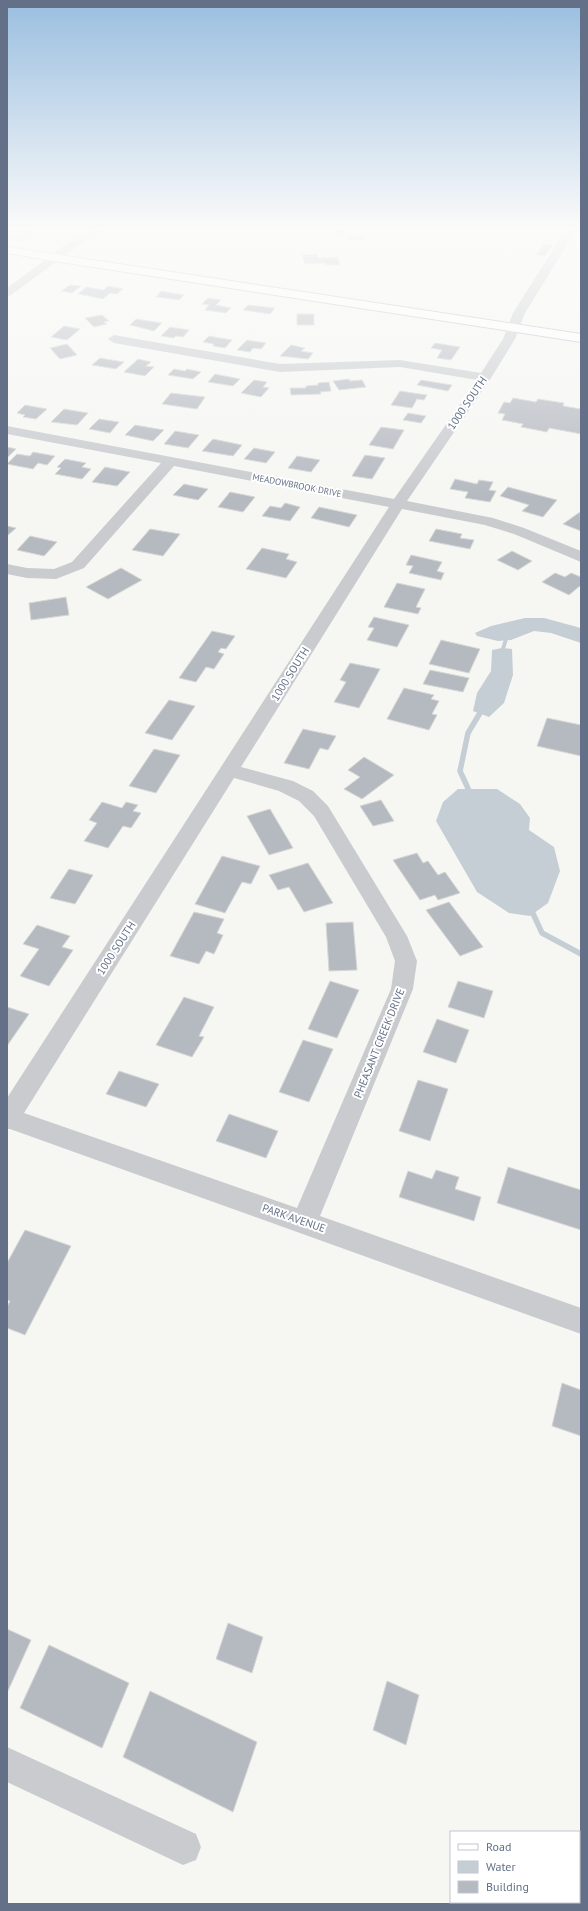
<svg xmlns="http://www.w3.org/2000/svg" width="588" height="1911" viewBox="0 0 588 1911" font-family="'PT Sans',sans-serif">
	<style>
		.green { fill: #d5dfd3 }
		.water { fill: #c6ced5 }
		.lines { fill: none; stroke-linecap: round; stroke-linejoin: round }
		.stream-far1 { stroke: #c6ced5; stroke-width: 4 }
		.stream { stroke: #c6ced5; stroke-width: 5.5 }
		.building { fill: #b5bac1; stroke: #d7d8d5 }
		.major-casing { stroke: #bbbec2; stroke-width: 2 }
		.minor { fill: #c9cbcf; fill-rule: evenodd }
		.major { fill: #fff; fill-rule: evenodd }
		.labels { text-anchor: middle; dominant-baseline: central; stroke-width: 4; stroke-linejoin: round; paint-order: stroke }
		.far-street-label { font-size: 9px; fill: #637087; stroke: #fff }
		.street-label { font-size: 11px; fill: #637087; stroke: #fff }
	</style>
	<rect width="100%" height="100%" fill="#f6f7f3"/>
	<path class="green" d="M7,229H38L20,242L7,239Z"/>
	<path class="water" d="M525,618H544L581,628V643L551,633L534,631L511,640L498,641L477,636L475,633L491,626Z
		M502,648L512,649L513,675L504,703L489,717L473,711L477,693L491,671L492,650Z
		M458,789H497L520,804L530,818L529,830L554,847L560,871L548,903L530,916L509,913L477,892L436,821L443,802Z"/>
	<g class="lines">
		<path class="stream-far1" d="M501,655L508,633"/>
		<path class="stream" d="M472,797L460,771L468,733L483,708
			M530,907L542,933L581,954"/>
	</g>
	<path class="building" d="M337,229H349L342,236L332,235Z
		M349,236L361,237H366L363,241L347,239Z
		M543,244L553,245L545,256L536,255Z
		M317,254L318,258L338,257L340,265H326L325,263L305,264L302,255Z
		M70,285L81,286L72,293L61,291Z
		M108,286L123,289L117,294L110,293L103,299L78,294L86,287L104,290Z
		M161,291L184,295L179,300L156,297Z
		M208,298L221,300L216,305L231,308L226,313L205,310L209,305L202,304Z
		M248,305L275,308L270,314L243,310Z
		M297,314H314V325H297Z
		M102,315L109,321L104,322L107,324L94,327L85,318Z
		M136,319L162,323L154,331L130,325Z
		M64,326L80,329L67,340L51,337Z
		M170,327L189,330L183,337L176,336L174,338L161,336Z
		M209,336L232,340L225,348L213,346L214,344L203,342Z
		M247,340L266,343L261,349L253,348L250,352L237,350Z
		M435,343L460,347L451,360L437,358L442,350L431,348Z
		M67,344L77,355L60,359L50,348Z
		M291,345L305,348L301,351L313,353L308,359L280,356Z
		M100,358L124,362L116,369L92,365Z
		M138,359L151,362L146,366L154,367L145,376L124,372Z
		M174,369L185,371L187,369L201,372L193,379L168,375Z
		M215,374L240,379L233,386L208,382Z
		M349,379L350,381L362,380L366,387L339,390L333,381Z
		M254,380L267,382L263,387L269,388L261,397L241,393Z
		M421,380L452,385L448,391L417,385Z
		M329,382L331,391L320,392L321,394L291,395L290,388H306V386L318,385V383Z
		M400,391L427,395L424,400L417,399L412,408L391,405Z
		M171,393L205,397L197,409L162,404Z
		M513,398L536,402L538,399L564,403L563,406L581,409V434L549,428L547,432L521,427L523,424L502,420L505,414L498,413L504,402L510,403Z
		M25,405L47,409L36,419L23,417L25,415L17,413Z
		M64,409L88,413L77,425L51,422Z
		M408,413L426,416L421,423L403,420Z
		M99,419L119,422L110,433L89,429Z
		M135,425L164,430L153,441L125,435Z
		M381,427L404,430L393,449L369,445Z
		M175,431L199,435L188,448L164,444Z
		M213,439L242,445L233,456L202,451Z
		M7,447L16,449L7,458Z
		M254,448L275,452L266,463L244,459Z
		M33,452L55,456L47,465L38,463L33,469L7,464L17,454L30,456Z
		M365,455L385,458L372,479L352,476Z
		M297,456L320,460L311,472L288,468Z
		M65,459L86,463L82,467L91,469L82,479L55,474L61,468L57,467Z
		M105,467L130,472L117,486L92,482Z
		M455,479L477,484L479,480L493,482L489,490L496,491L490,502L465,498L468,492L450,489Z
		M184,484L208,489L198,500L173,495Z
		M508,487L557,500L543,517L522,511L529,505L500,496Z
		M230,492L255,497L243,512L218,507Z
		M285,503L300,507L290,521L262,516L270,506L281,508Z
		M319,507L357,515L349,527L311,518Z
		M580,512L581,531L563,524Z
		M7,526L16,528L7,536Z
		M150,529L180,534L163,556L132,550Z
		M436,529L462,534L460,538L474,540L470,549L429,541Z
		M30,536L57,542L44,556L17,550Z
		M262,548L289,554L286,559L297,562L286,578L246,569Z
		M512,551L532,561L518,570L497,560Z
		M411,555L442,562L437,571L444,573L441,580L409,573L413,566L406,565Z
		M121,568L142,580L108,599L86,587Z
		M555,573L565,577L571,573L581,577V585L569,595L542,582Z
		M397,583L425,589L416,607L421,608L418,614L384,607Z
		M66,597L69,615L31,620L29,603Z
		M374,617L409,625L397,647L367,640L374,628L368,627Z
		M212,631L235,636L226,649L221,648L218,652L224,654L214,669L206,667L196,682L179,678Z
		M441,640L480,649L469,673L429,664Z
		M350,663L380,669L359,708L334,702L346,682L340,680Z
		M430,670L469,678L463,692L423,684Z
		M404,688L434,695L431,699L439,701L432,714L437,715L429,730L387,719Z
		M169,700L195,706L172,740L145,733Z
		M547,718L581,725V756L537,746Z
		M303,729L336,736L328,750L320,748L309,769L284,763Z
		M154,749L180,755L156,793L129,786Z
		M364,757L394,775L362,799L344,789L360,777L348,770Z
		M381,800L394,821L373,826L360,806Z
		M102,802L122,808L126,802L138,805L133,811L141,813L131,828L123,826L108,848L84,841L97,823L89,820Z
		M270,809L293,848L269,855L247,816Z
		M417,853L423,863L428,861L438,875L445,872L460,893L438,900L435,895L420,900L393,860Z
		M222,856L260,866L251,884L242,882L225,913L195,904Z
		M308,863L333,903L304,912L289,887L278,890L269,875Z
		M69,869L93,875L75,904L50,898Z
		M449,902L483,947L460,956L426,910Z
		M194,912L224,919L217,933L223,935L214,954L206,951L199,964L170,956Z
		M353,922L357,970L329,971L326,923Z
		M37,925L70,936L62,947L73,950L49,986L20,976L39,949L23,944Z
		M330,981L359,990L337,1038L308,1029Z
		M458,981L493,991L484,1018L448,1007Z
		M184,997L214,1007L199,1036L204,1037L192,1057L156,1045Z
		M7,1007L29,1014L7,1046Z
		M437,1019L469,1030L456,1063L423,1052Z
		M303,1040L333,1049L309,1102L279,1092Z
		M119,1071L159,1084L146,1107L106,1094Z
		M418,1080L448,1089L430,1141L399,1131Z
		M229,1114L278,1131L266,1158L216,1141Z
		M508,1167L581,1190V1230L497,1203Z
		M436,1170L459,1177L455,1189L481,1197L474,1221L399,1197L408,1171L432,1179Z
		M25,1230L71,1246L25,1335L7,1328V1307L10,1301L7,1300V1263Z
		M562,1383L581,1390V1436L552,1426Z
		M228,1623L263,1637L252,1673L216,1659Z
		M7,1629L31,1640L7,1693Z
		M49,1645L129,1683L102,1748L20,1708Z
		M387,1681L419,1695L406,1745L373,1730Z
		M150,1691L257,1742L233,1812L123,1757Z
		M579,1856L581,1857V1904H548L549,1902H579Z"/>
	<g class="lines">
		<g class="major-casing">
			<path id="major" d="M7,247L581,334V342L54,261L7,253Z"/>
		</g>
		<path class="minor" d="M95,229H110L83,242L11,295L7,296V288L75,238Z
			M566,229H577L525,313L515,339L491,378L407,501L493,518L524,528L581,551V562L514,534L485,525L402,509L241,767L293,781L313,791L328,806L407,936L417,961L413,989L320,1216L581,1308V1334L10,1129H7V1098L389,507L174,466L84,568L56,579L27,578L7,574V564L27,568L54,569L72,562L161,463L7,434V426L394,499L477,380L400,367L280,372L114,343L108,339L114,335L280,364L400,360L481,373L503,339L513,313ZM234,778L279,791L299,801L314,816L386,937L395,961L391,989L297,1208L24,1113Z
			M7,1747L196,1834L201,1847L196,1860L183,1865L7,1782Z"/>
		<use href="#major" class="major"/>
	</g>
	<linearGradient id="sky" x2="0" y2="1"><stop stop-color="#9abee0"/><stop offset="0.46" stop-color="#fbfbfa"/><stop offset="1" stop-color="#fbfbfa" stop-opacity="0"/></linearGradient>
	<rect width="588" height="497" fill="url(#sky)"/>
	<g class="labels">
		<g class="far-street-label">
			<text transform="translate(297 485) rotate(11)">MEADOWBROOK DRIVE</text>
		</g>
		<g class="street-label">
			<text transform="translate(467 403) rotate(-56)">1000 SOUTH</text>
			<text transform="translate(290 674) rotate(-58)">1000 SOUTH</text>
			<text transform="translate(116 948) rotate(-57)">1000 SOUTH</text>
			<text transform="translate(379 1043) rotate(-68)">PHEASANT CREEK DRIVE</text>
			<text transform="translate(294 1218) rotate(19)">PARK AVENUE</text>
		</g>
	</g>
	<rect width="588" height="1911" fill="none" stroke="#637087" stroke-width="16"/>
	<rect x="450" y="1831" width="130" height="72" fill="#ffffff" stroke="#c1c6cf"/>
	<rect x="458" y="1844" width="20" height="6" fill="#ffffff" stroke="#c1c6cf"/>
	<text x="486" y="1851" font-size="12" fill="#637087">Road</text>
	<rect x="458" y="1861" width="20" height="12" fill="#c6ced5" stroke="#c1c6cf"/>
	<text x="486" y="1871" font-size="12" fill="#637087">Water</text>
	<rect x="458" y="1881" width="20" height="12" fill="#b5bac1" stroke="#c1c6cf"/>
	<text x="486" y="1891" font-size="12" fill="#637087">Building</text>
</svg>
